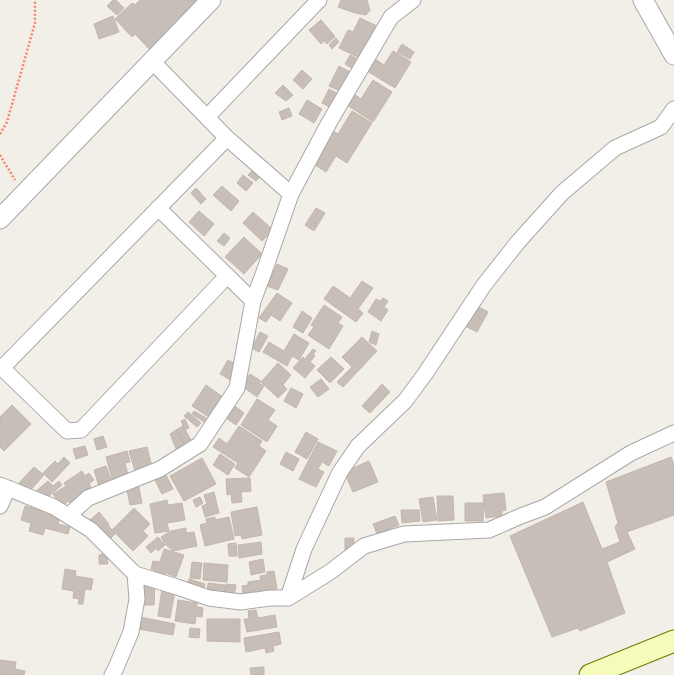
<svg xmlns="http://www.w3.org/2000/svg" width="674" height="675" viewBox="0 0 674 675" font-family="'Space Grotesk',sans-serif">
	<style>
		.building { fill: #c7beb7; stroke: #c4b6a9 }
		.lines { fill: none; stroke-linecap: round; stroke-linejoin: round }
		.minor-casing { stroke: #a8a8a8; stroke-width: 17 }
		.tertiary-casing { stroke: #a8a8a8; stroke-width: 21 }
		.secondary-casing { stroke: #6c7e02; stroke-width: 23 }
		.path { stroke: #fd816d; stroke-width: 2.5; stroke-dasharray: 2 2; stroke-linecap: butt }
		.minor { stroke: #fff; stroke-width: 15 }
		.tertiary { stroke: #fff; stroke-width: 19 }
		.secondary { stroke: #f6fbbc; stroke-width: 21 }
	</style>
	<rect width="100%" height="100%" fill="#f2efe8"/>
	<path class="building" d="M113,0H116L124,8L117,15L107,6Z
		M140,0H205L153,53L135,34L132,37L115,19L132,3L135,5Z
		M341,0H367L370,10L366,15L355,13L338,7Z
		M113,16L119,32L99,39L94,24Z
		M360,18L379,27L364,60L339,48L348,30L353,32Z
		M321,20L333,34L321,44L309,30Z
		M333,34L335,37L327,44L325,41Z
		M336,38L339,42L332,49L329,45Z
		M402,44L414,52L410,59L397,52Z
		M393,51L411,62L395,88L367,71L375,59L384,65Z
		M350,55L361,61L355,70L345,64Z
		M339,66L352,73L342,92L329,86Z
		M302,70L312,79L303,89L293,80Z
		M373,80L392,92L373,122L347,105L354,94L361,99Z
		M283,85L293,95L286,101L275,93Z
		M329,89L340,95L333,109L322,103Z
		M307,100L322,109L314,123L299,114Z
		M289,108L292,116L282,120L279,112Z
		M352,111L372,123L347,163L336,156L326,172L309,161L330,129L338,134Z
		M253,170L260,177L256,181L248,175Z
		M243,175L253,183L246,191L237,183Z
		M222,186L239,201L231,211L213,195Z
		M196,188L206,199L201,204L191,193Z
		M316,208L325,213L314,231L305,225Z
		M199,211L214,224L204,236L189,222Z
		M253,212L273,230L262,241L243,223Z
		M224,233L230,238L224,246L217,241Z
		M244,237L262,254L244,274L225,257Z
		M277,264L288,269L278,290L267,286Z
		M362,281L373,288L358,309L363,313L356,322L324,299L333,286L350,298Z
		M277,293L292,303L280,321L271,315L266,322L259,318Z
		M383,298L388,301L384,307L388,310L381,321L368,312L376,299L380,301Z
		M324,305L342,317L338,323L343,326L329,349L308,335L314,327L311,325Z
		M477,306L488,312L477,332L465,326Z
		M302,311L312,318L303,333L293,327Z
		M372,331L379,334L376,345L369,342Z
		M260,332L268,336L259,352L251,348Z
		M294,334L309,343L299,360L292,356L287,366L263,352L269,342L284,351Z
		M362,337L377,351L343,387L337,382L352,367L342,357Z
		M313,349L316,351L313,354L315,356L310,362L315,366L305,378L293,368L303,357L305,359Z
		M331,357L344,369L330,383L317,370Z
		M228,360L240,367L232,381L220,374Z
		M278,363L291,375L283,385L287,389L278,398L261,382Z
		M250,374L261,381L259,383L264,386L257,397L242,386Z
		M321,379L329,389L318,397L310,387Z
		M382,384L390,392L370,413L362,406Z
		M206,385L223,397L210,418L192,406Z
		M291,388L303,394L296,408L284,401Z
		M257,399L275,410L268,420L277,426L267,442L241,425Z
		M232,404L244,413L236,425L223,416Z
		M12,405L31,424L4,451L0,447V417Z
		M194,411L206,418L204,422L192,414Z
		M188,412L201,423L197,427L184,416Z
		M185,419L189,428L185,430L181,421Z
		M183,426L192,442L185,445L176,430Z
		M239,426L262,441L259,446L266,451L249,477L235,468L238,463L213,447L219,438L227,444Z
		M176,430L185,445L177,451L170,434Z
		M306,432L318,439L307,459L295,452Z
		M103,436L107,447L97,450L94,439Z
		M318,442L337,451L329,466L322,462L318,469L324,472L316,487L299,479Z
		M85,446L88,455L76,459L73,449Z
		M147,447L152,467L135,471L129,451Z
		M127,451L130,462L125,463L128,475L112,479L106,457Z
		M286,452L299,459L293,471L280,464Z
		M220,454L235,464L228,475L213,465Z
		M64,457L70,463L52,482L43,473L55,461L58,464Z
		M671,457L674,465V515L627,532L635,549L607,562L625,613L580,631L578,628L552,637L510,536L583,502L602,549L620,542L615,527L618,523L606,482Z
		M202,458L216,484L184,501L170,476Z
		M369,461L378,482L353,492L344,472Z
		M106,466L112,483L99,487L94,470Z
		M34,467L44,475L27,494L17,485Z
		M82,471L85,476L89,473L94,480L89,484L91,487L75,497L77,501L71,505L69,501L61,506L53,494L66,486L64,483Z
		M165,473L173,489L162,494L154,478Z
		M250,478L251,491L241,492L242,502L232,503L231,494L227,495L226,479Z
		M48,481L53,486L59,481L62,485L43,501L35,492Z
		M138,483L142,503L130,505L126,485Z
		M214,492L219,513L205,517L202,506L207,504L204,495Z
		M504,493L506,510L502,511V516L486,518L483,495Z
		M437,496H453L454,520L438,521Z
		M200,497L203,503L196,507L193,500Z
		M433,497L437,520L423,522L419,499Z
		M167,500L168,505L182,503L185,520L167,523L169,531L155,533L150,504Z
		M465,503H484L483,521H465Z
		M25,506L60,516L58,524L70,527L68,534L45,528L43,535L29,531L31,523L21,520Z
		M257,507L262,535L242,539L241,535L235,536L231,512Z
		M134,508L150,524L143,531L148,536L133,551L112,530Z
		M401,510H419L420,521L402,523Z
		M99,512L109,524L108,525L115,534L108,541L87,523Z
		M395,516L399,525L377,534L373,524Z
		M215,517V520L229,517L234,539L205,546L200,525L207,523L206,519Z
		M186,528V533L194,532L197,546L173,551L166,545L161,537L171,531Z
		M158,537L165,545L158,551L156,548L151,553L146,547Z
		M345,538H354L353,550H345Z
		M261,542L262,554L239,558L238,545Z
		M236,543L237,556H229L228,544Z
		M164,549L184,555L176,577L165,573L164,577L154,574V570L151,569L153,561L160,562Z
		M107,554L108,564H99V555Z
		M263,559L265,572L251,575L249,562Z
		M192,562L202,563L200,579L190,578Z
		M204,563L228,565L227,582L203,580Z
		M65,569L76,571L75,576L93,579L91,590L85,589L83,604H78L79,599L73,598L74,591L62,589Z
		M274,571L277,589L265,591L266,594L243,595L242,586L248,585V582L261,580L260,576L267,575V572Z
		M189,579L205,584L203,592L187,587Z
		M144,581L155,582L154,605H142Z
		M208,583L225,585L224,595L207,594Z
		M226,584L236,585L234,597L225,596Z
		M162,589L175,591L170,618L158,616Z
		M178,600L197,603V607L203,608L202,617L196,616L195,624L175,621Z
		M256,610L258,618L275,615L277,627L247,632L244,619H249L248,611Z
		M140,617L175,624L173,635L138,629Z
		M207,619H240V642L207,641Z
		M190,628L200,629L199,638L189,637Z
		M279,632L281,644L273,646L274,651L266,653L265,648L246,652L244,638Z
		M0,660L16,662L15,669L25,671L24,675H0Z
		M264,667V675H251L250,668Z"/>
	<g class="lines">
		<g class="minor-casing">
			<path id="minor" d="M152,61L227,138L291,194
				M207,117L319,0
				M158,208L253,301
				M0,366L67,431L81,430L227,276
				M2,368L227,138
				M0,485L54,507L91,530L135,574L177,587L209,598L241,602L270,598H288L330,572L364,546L404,534L489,530L521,516L545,507L631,453L674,433
				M0,506L8,488
				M69,515L88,498L160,469L200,444L237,388L253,301L264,272L291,194L330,121L391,17L413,0
				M288,598L304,549L340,472L358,446L405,401L425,374L484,285L518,242L562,193L615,148L661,127L674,109
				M112,675L115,670L131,632L137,599L135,574"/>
		</g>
		<g class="tertiary-casing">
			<path id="tertiary" d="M643,0L674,55
				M0,219L211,0"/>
		</g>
		<g class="secondary-casing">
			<path id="secondary" d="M590,675L674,641"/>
		</g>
		<path class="path" d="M0,134L7,122L35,23V0
			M0,155L15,180"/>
		<use href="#minor" class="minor"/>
		<use href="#tertiary" class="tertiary"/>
		<use href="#secondary" class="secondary"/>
	</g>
</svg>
